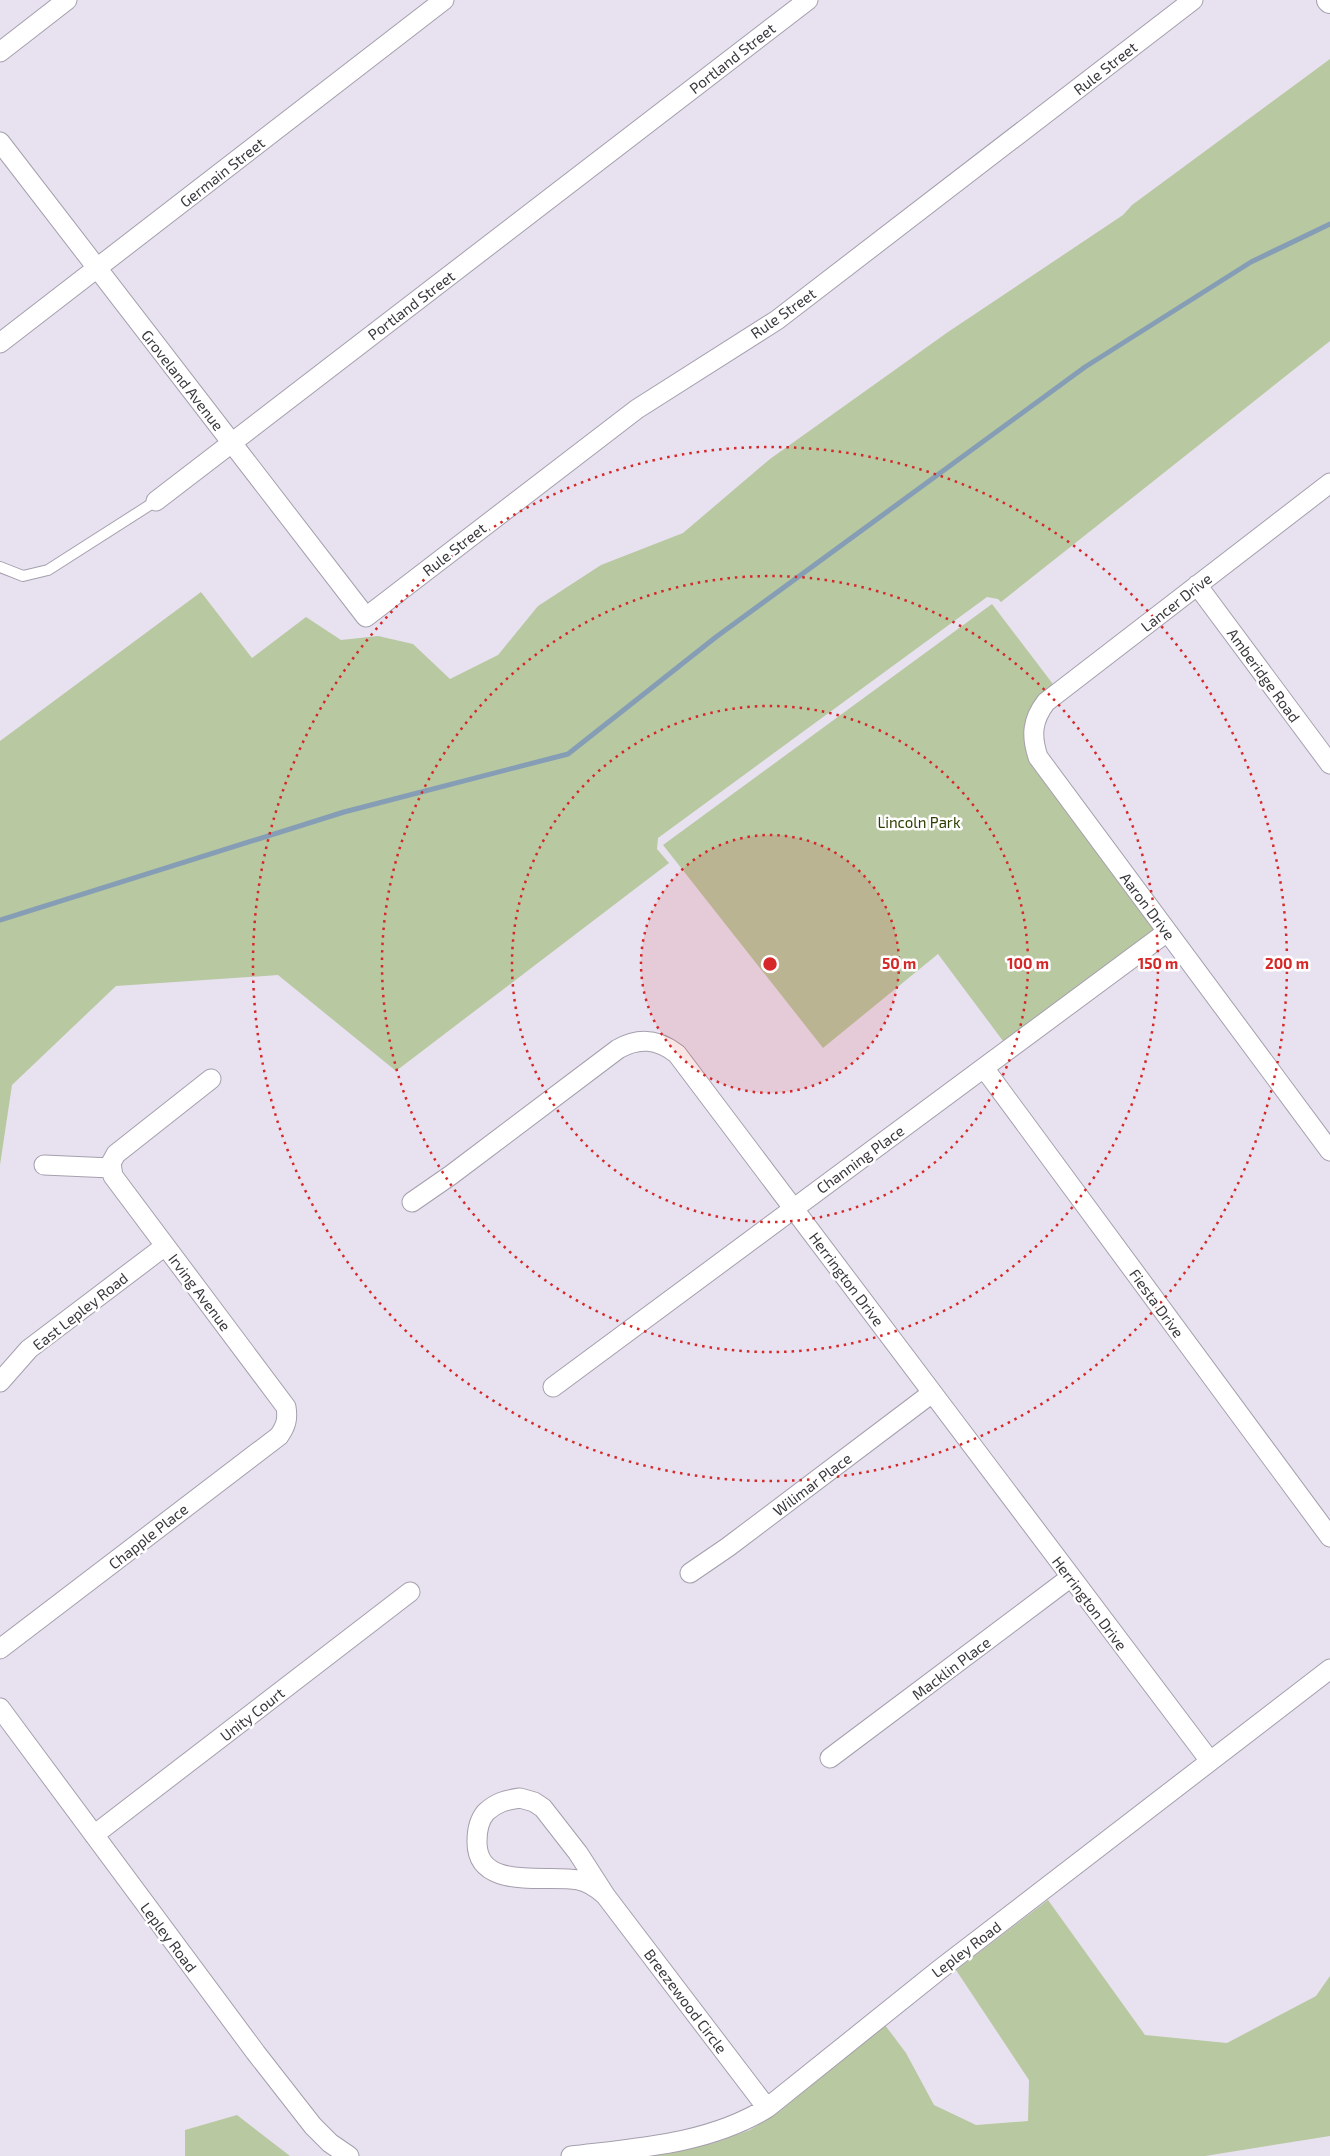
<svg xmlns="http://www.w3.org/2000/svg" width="1330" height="2156" viewBox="0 0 1330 2156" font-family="'Exo 2',sans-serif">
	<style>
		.green { fill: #b8c8a1 }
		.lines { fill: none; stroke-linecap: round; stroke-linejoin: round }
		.stream { stroke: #869eb5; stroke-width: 5 }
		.service-casing { stroke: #a59fad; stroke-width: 12 }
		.minor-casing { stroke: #a59fad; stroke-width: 21 }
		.tertiary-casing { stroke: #a59fad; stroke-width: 26 }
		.service { stroke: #fff; stroke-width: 10 }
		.minor { stroke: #fff; stroke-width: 19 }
		.tertiary { stroke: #fff; stroke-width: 24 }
		.ring { fill: none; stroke: #d62828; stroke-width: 2.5; stroke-dasharray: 2.5 5 }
		.labels { text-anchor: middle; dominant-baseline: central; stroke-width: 5; stroke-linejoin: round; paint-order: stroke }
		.street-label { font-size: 15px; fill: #39373c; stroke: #fff }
		.park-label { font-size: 15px; fill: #2d3f00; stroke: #fff }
		.centre { fill: #d62828; stroke: #fff; stroke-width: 2.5 }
		.ring-label { font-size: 15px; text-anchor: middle; font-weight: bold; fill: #d62828; stroke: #fff; stroke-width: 5; stroke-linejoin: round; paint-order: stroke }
	</style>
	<rect width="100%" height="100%" fill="#e8e2f0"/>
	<path class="green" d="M1330,59V341L1001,602L998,599L987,597L658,838L657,849L669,863L396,1071L278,975L116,986L12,1085L0,1165V741L201,592L252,658L306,617L341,640L378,636L413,644L450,679L498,655L538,606L601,565L683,533L770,459L948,332L1123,215L1132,205Z
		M992,604L1059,692L1033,742L1167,932L1009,1049L938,954L823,1048L663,845Z
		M1048,1900L1145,2035L1227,2043L1316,1996L1330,1976V2136L1205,2156H646L714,2143L750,2130L780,2111L885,2025L906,2053L934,2105L976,2125L1028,2121L1029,2080L956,1970Z
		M237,2115L290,2156H185V2130Z"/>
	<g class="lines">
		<path class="stream" d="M0,920L344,812L568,754L716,637L1085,367L1251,262L1330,224"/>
		<g class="service-casing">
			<path id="service" d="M0,567L23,576L48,570L156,501"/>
		</g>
		<g class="minor-casing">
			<path id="minor" d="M0,52L67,0
				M0,142L366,617L637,409L777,320L1193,0
				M0,343L444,0
				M1330,483L1046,702C1032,720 1031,736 1038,757L1330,1151
				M156,501L808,0
				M1197,585L1330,764
				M984,1068L1330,1537
				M44,1165L111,1168
				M412,1202L451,1175L618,1049C639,1037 658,1039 677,1054L1210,1761
				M0,1382L29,1349L165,1246
				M553,1387L1167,932
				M690,1573L728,1547L932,1393
				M0,1649L279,1436C286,1426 288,1419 286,1407L113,1176L111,1163L116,1154L211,1079
				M0,1708L256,2053L313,2126L330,2143L349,2156
				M830,1758L1071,1577
				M520,1798L534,1802L543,1808L578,1853L605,1895C597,1888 589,1882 578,1880C548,1874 476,1892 477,1841C477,1830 479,1820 486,1812C497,1802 506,1800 520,1798Z
				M94,1835L410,1592
				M605,1895L767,2108
				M571,2156C637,2148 709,2144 767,2108L939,1970L1330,1669"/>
		</g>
		<g class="tertiary-casing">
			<path id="tertiary" d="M1329,0L1330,1"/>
		</g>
		<use href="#service" class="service"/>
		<use href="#minor" class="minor"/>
		<use href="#tertiary" class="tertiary"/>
	</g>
	<circle cx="770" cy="964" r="129" fill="#d62828" fill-opacity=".12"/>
	<g class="ring">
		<circle cx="770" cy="964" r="129"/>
		<circle cx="770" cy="964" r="258"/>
		<circle cx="770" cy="964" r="388"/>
		<circle cx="770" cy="964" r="517"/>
	</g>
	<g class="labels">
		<g class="street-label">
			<text transform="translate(732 58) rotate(-38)">Portland Street</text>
			<text transform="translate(1105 68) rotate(-38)">Rule Street</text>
			<text transform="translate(222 172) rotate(-38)">Germain Street</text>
			<text transform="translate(411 305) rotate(-37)">Portland Street</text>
			<text transform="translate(783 313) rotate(-35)">Rule Street</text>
			<text transform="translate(183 380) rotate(52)">Groveland Avenue</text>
			<text transform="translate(454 549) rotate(-38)">Rule Street</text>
			<text transform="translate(1176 602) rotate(-38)">Lancer Drive</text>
			<text transform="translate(1264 675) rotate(54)">Amberidge Road</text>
			<text transform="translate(1148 906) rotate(53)">Aaron Drive</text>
			<text transform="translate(860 1159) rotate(-36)">Channing Place</text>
			<text transform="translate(847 1279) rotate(53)">Herrington Drive</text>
			<text transform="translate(200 1292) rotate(53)">Irving Avenue</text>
			<text transform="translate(1157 1303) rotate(54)">Fiesta Drive</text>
			<text transform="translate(80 1311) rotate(-38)">East Lepley Road</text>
			<text transform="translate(812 1484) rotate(-37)">Wilimar Place</text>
			<text transform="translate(148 1536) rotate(-38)">Chapple Place</text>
			<text transform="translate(1090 1603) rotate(53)">Herrington Drive</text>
			<text transform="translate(951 1668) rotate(-37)">Macklin Place</text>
			<text transform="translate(252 1714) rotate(-38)">Unity Court</text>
			<text transform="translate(169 1937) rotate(53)">Lepley Road</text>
			<text transform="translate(966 1949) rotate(-37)">Lepley Road</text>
			<text transform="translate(686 2001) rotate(53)">Breezewood Circle</text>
		</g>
		<g class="park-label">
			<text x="919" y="822">Lincoln Park</text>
		</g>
	</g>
	<circle cx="770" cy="964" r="8" class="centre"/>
	<g class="ring-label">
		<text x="899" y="969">50 m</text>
		<text x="1028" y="969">100 m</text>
		<text x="1158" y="969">150 m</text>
		<text x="1287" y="969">200 m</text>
	</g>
</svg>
